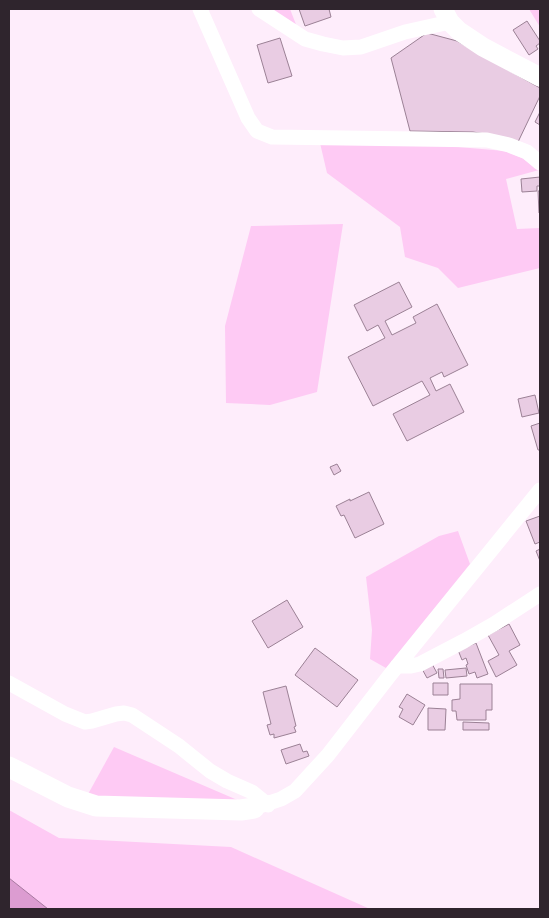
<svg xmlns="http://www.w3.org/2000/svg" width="549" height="918" viewBox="0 0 549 918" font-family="'Public Sans',sans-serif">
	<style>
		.green { fill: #fecaf4 }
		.water { fill: #dc9cd1; stroke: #a878a0 }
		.building { fill: #e9cce3; stroke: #9b8195 }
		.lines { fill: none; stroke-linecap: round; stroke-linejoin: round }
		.minor { stroke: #fff; stroke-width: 15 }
		.tertiary { stroke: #fff; stroke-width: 19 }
		.secondary { stroke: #fff; stroke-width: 21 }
	</style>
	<rect width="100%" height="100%" fill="#feedfb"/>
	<path class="green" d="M267,9H290L297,27Z
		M529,9H540V27Z
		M320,143L423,144L505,151L522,158L539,170L506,179L517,229L540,228V268L458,288L438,268L405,257L400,227L327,173Z
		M343,224L317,392L270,405L226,403L225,326L251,226Z
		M458,531L470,564L386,668L370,659L372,630L366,577L439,536Z
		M114,747L242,802L87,796Z
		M9,810L59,838L231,847L370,909H48L9,878Z"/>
	<path class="water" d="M9,878L48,909H9Z"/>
	<path class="building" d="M299,9H329L331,17L305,26Z
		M527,21L540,41V43L536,46L538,49L529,55L513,30Z
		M427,33L457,41L540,88V96L518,142L497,136L473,132L410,131L391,58Z
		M280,38L292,76L268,83L257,45Z
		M540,112V125L535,122Z
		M540,177V186H537V191L522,192L521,179Z
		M538,191H540V213H539Z
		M399,282L412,307L385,321L392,335L416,323L413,317L437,304L468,365L444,377L442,372L430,378L436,391L450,384L464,412L407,441L393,414L430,395L422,381L373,406L348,357L385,338L378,325L367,331L354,305Z
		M535,395L539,413L522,417L518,399Z
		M540,423V450H538L531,426Z
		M337,464L341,471L334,475L330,467Z
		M369,492L384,524L355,538L344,515L341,516L336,506L350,499V501Z
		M540,516V542L535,544L526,521Z
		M540,549V561L536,551Z
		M287,600L303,627L268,648L252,621Z
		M509,624L520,645L509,651L517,665L496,677L488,661L499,655L488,635Z
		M476,643L488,674L477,678L475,672L469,674L466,665L468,664L466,658L462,660L458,650Z
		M315,648L358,680L337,707L295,675Z
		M431,662L437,673L427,678L421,667Z
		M466,668L467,676L446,678L445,670Z
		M438,669H443L444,678H439Z
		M433,683H448V695H433Z
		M460,684H492V710H486V720H457L456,711H452V700L460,699Z
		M286,686L296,726L294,727L296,732L274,738V734L270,735L267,725L271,724L263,692Z
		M407,694L425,705L413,725L399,717L403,709L399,707Z
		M428,708L446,709L445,730H428Z
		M463,722L489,723V730H463Z
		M300,744L303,752L307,751L309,756L286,764L281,750Z"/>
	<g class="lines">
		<path class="minor" d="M200,9L248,118L257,131L272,137L487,140L509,145L527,152L540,163
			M259,9L305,39L323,44L343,48L361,47L405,32L450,22
			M397,666H411L420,664L464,641L494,624L540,594
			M9,683L65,714L85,722L92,721L116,714L124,713L132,715L179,746L210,771L227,781L252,792L268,805
			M254,808L281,799L295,791L328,755L390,675L540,490"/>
		<path class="tertiary" d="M443,9L450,22L459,31L483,47L540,77"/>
		<path class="secondary" d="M9,767L68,797L96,806L241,810L254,808"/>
	</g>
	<rect width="549" height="918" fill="none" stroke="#2f252d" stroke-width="20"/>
</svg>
